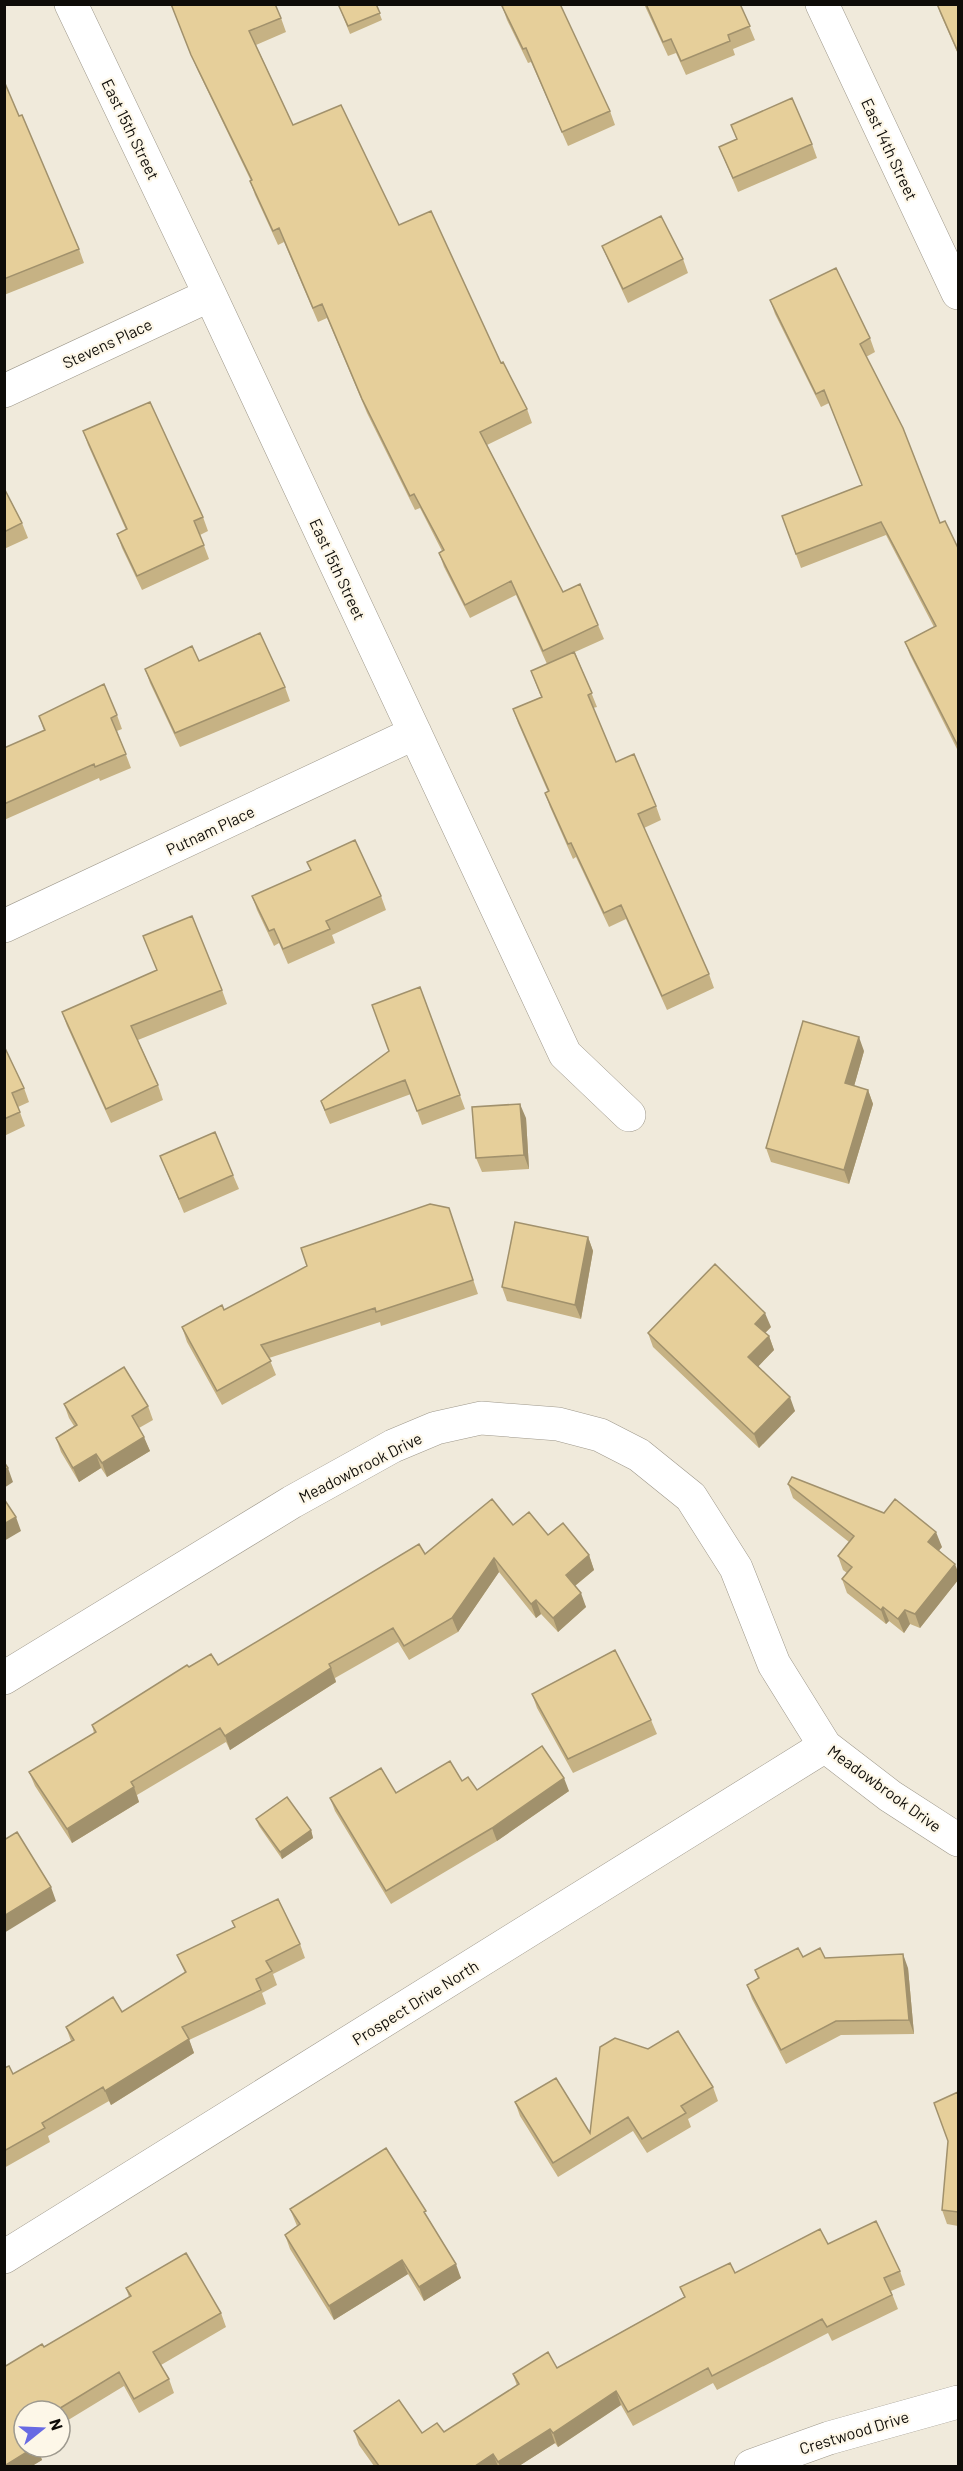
<svg xmlns="http://www.w3.org/2000/svg" width="963" height="2471" viewBox="0 0 963 2471" font-family="Barlow,sans-serif">
	<style>
		.lines { fill: none; stroke-linecap: round; stroke-linejoin: round }
		.street-casing { stroke: #9e988b; stroke-width: 34 }
		.street { stroke: #fff; stroke-width: 33 }
		.wall { fill: #c6b284 }
		.shaded-wall { fill: #a1916c }
		.building { fill: #e6cf9a; stroke: #a1916c; stroke-width: 1.5 }
		.labels { text-anchor: middle; dominant-baseline: central; stroke-width: 4.5; stroke-linejoin: round; paint-order: stroke }
		.street-label { font-size: 16px; fill: #0e0c08; stroke: #fdf7e8 }
	</style>
	<rect width="100%" height="100%" fill="#f0eadb"/>
	<g class="lines">
		<g class="street-casing">
			<path id="street" d="M71,4L210,295L565,1054L629,1115
				M822,4L958,293
				M4,391L210,295
				M4,926L415,733
				M4,1678L292,1502L393,1446L436,1428L481,1418L558,1424L600,1435L639,1455L691,1497L736,1568L774,1664L825,1746L890,1796L958,1840
				M4,2257L825,1746
				M751,2466L829,2438L958,2402"/>
		</g>
		<use href="#street" class="street"/>
	</g>
	<path class="wall" d="M171,4L281,18L286,32L256,45L293,125L399,225L501,363L527,409L532,423L487,445L563,592L598,625L604,639L575,652L597,707L593,708L616,762L656,806L661,820L644,828L709,974L714,988L667,1010L626,919L609,927L576,857L573,859L550,807L545,793L548,792L518,723L513,709L541,697L531,671L547,664L516,595L470,618L444,567L439,553L442,551L420,508L415,510L367,413L327,318L318,322L284,242L278,245L255,195L250,181H251L197,69Z
		M338,4H376L382,20L350,34Z
		M644,4H740L755,40L733,49L735,55L686,75L676,53L668,56Z
		M937,4H958V54L940,13Z
		M502,6L610,111L615,125L568,146L531,62L528,63L507,20Z
		M4,81L19,116L79,249L84,263L4,295Z
		M731,125L812,144L817,158L738,192L719,147L737,139Z
		M602,246L683,259L688,273L628,303L608,260Z
		M770,300L870,338L875,352L866,357L940,523L958,548V751L910,655L905,642L934,627L886,535L801,568L782,516L862,485L829,403L821,407L775,314Z
		M83,431L203,517L208,531L200,535L209,559L142,590L122,548L117,534L126,530L88,445Z
		M4,488L22,523L28,538L4,549Z
		M199,661L285,687L290,701L180,747L150,683L145,669Z
		M117,715L122,729L117,731L131,768L100,781L99,778L4,820V748L44,731L39,716Z
		M252,896H381L386,910L332,935L335,943L288,964L279,943L274,946L257,910Z
		M143,936L222,990L227,1004L138,1040L158,1085L163,1100L111,1123L67,1026L62,1012L157,970Z
		M420,987L465,1109L422,1125L411,1094L330,1124L326,1115L321,1101L389,1051Z
		M4,1046L24,1088L29,1102L18,1107L25,1126L4,1136Z
		M864,1051L854,1086L868,1090L873,1104L849,1184L771,1162L766,1148Z
		M526,1118L529,1169L482,1172L476,1158Z
		M160,1156L233,1175L239,1189L184,1213Z
		M449,1208L478,1294L381,1326L380,1322L269,1358L276,1375L222,1405L187,1342L182,1327L224,1310Z
		M588,1237L593,1251L581,1319L507,1301L502,1287Z
		M771,1327L765,1333L769,1336L774,1350L758,1366L795,1411L759,1448L653,1347L648,1333Z
		M64,1404L148,1406L153,1420L139,1428L150,1451L107,1477L101,1468L79,1482L61,1452L56,1438L74,1426L69,1418Z
		M788,1484L942,1547L939,1550L958,1572V1580L920,1628L910,1624L904,1633L889,1621L886,1624L847,1593L842,1579L847,1573L843,1570L838,1556L849,1542L793,1498Z
		M513,1525L548,1535L589,1555L594,1570L575,1586L586,1607L558,1632L541,1614L536,1618L499,1572L458,1632L409,1660L398,1642L335,1678L336,1682L230,1750L226,1742L137,1795L139,1802L72,1843L35,1786L29,1772L94,1733L92,1725L189,1667L218,1665L425,1554Z
		M532,1694L651,1720L657,1734L573,1773L537,1708Z
		M462,1781L477,1790L569,1791L497,1841L391,1904L335,1811L330,1798L396,1793Z
		M256,1819L311,1830L313,1838L282,1859L259,1826Z
		M300,1944L305,1958L273,1974L277,1985L262,1993L266,2004L189,2040L194,2053L111,2105L109,2101L48,2136L50,2142L4,2168V2068L13,2074L71,2041L66,2027L122,2012L185,1973L177,1955Z
		M803,1957L825,1958L908,1968L914,2034L841,2035L786,2064L752,1999L747,1985L758,1979L755,1970Z
		M600,2047L713,2087L718,2101L688,2119L691,2127L647,2153L633,2131L558,2177L520,2116L515,2102L590,2133Z
		M958,2092V2226L947,2224L942,2210Z
		M290,2209L430,2221L461,2278L424,2301L408,2274L334,2320L290,2249L285,2235L297,2226Z
		M828,2244L900,2271L905,2285L891,2291L898,2309L832,2341L828,2333L717,2390L713,2383L633,2426L621,2405L558,2447L555,2443L519,2466H374L359,2445L354,2431L422,2433L444,2432L517,2386L513,2374L557,2368L684,2297L680,2287L735,2273Z
		M126,2288L221,2313L226,2327L161,2365L169,2379L174,2393L139,2413L124,2386L65,2422L69,2435L60,2441V2411H24L42,2460L32,2466H4V2367L44,2347L129,2297Z"/>
	<path class="shaded-wall" d="M859,1037L864,1051L851,1097L845,1083Z
		M868,1090L873,1104L849,1184L844,1170Z
		M520,1104L526,1118L529,1169L524,1155Z
		M588,1237L593,1251L581,1319L575,1305Z
		M765,1313L771,1327L760,1338L755,1324Z
		M769,1336L774,1350L754,1371L748,1357Z
		M790,1397L795,1411L759,1448L754,1434Z
		M144,1437L150,1451L107,1477L102,1463Z
		M96,1454L101,1468L79,1482L73,1468Z
		M8,1468L13,1482L4,1488V1470Z
		M16,1517L21,1531L4,1541V1524Z
		M936,1532L942,1547L934,1556L928,1542Z
		M589,1555L594,1570L571,1589L566,1575Z
		M494,1558L499,1572L458,1632L452,1618Z
		M955,1564L958,1572V1580L920,1628L915,1614Z
		M581,1593L586,1607L558,1632L553,1618Z
		M536,1600L541,1614L536,1618L531,1604Z
		M883,1607L889,1621L886,1624L881,1610Z
		M905,1610L910,1624L904,1633L898,1619Z
		M331,1668L336,1682L230,1750L225,1736Z
		M564,1778L569,1791L497,1841L492,1828Z
		M134,1787L139,1802L72,1843L67,1829Z
		M311,1830L313,1838L282,1859L280,1852Z
		M51,1887L56,1901L4,1933V1916Z
		M903,1954L908,1968L914,2034L909,2020Z
		M189,2039L194,2053L111,2105L105,2091Z
		M402,2260L408,2274L334,2320L329,2306Z
		M456,2264L461,2278L424,2301L419,2287Z
		M616,2391L621,2405L558,2447L553,2433Z
		M64,2421L69,2435L60,2441V2423Z
		M550,2429L555,2443L519,2466H500L498,2462Z
		M35,2447H50L39,2453L42,2460L32,2466H7L6,2465Z
		M493,2454L498,2466H475Z"/>
	<path class="building" d="M171,4H275L281,18L249,31L293,125L341,105L399,225L431,211L501,363L503,362L527,409L480,432L563,592L580,584L598,625L543,651L511,581L465,605L439,553L444,550L414,494L410,496L362,399L322,304L313,308L279,228L273,231L250,181L252,180L191,55Z
		M338,4H376L380,13L348,26Z
		M506,4H560L610,111L562,132L526,48L523,49L502,6Z
		M646,4H740L750,26L728,35L730,41L681,61L671,39L663,42Z
		M937,4H958V52Z
		M4,81L19,116L22,115L79,249L4,279Z
		M792,98L812,144L733,178L719,147L737,139L731,125Z
		M661,216L683,259L623,289L602,246Z
		M836,268L870,338L860,344L903,428L940,523L945,521L958,548V743L957,744L905,642L936,626L881,522L796,554L782,516L862,485L824,390L816,394L770,300Z
		M150,402L203,517L194,521L204,545L137,576L117,534L127,529L83,431Z
		M4,488L22,523L4,532Z
		M260,633L285,687L175,733L145,669L192,646L199,661Z
		M574,652L592,693L588,695L616,762L634,754L656,806L638,814L709,974L662,996L621,905L604,913L571,843L568,844L545,793L549,791L513,709L542,697L531,671Z
		M104,684L117,715L111,718L126,754L95,767L94,764L4,804V748L45,730L39,716Z
		M355,840L381,896L326,921L330,929L283,949L274,929L269,931L252,896L311,870L307,862Z
		M192,916L222,990L131,1026L158,1085L106,1109L62,1012L157,970L143,936Z
		M420,987L460,1095L417,1111L405,1080L325,1110L321,1101L389,1051L372,1005Z
		M803,1021L859,1037L845,1083L868,1090L844,1170L766,1148Z
		M4,1046L24,1088L12,1093L20,1112L4,1119Z
		M520,1104L524,1155L476,1158L472,1107Z
		M215,1132L233,1175L179,1199L160,1156Z
		M430,1204L449,1208L473,1280L376,1312L375,1308L261,1345L271,1361L217,1391L182,1327L222,1305L224,1310L307,1266L301,1248Z
		M515,1222L588,1237L575,1305L502,1287Z
		M715,1264L765,1313L755,1324L769,1336L748,1357L790,1397L754,1434L648,1333Z
		M124,1367L148,1406L132,1416L144,1437L102,1463L96,1454L73,1468L56,1438L77,1425L64,1404Z
		M4,1462L8,1468L4,1470Z
		M792,1477L884,1513L895,1499L936,1532L928,1542L955,1564L915,1614L905,1610L898,1619L883,1607L881,1610L842,1579L852,1567L838,1556L854,1536L788,1484Z
		M4,1499L16,1517L4,1524Z
		M492,1499L513,1525L529,1512L548,1535L563,1523L589,1555L566,1575L581,1593L553,1618L536,1600L531,1604L494,1558L452,1618L404,1646L393,1628L329,1664L331,1668L225,1736L220,1728L131,1782L134,1787L67,1829L29,1772L96,1732L92,1725L187,1665L189,1667L211,1654L218,1665L419,1544L425,1554Z
		M615,1650L651,1720L568,1759L532,1694Z
		M542,1746L564,1778L492,1828L386,1891L330,1798L381,1768L396,1793L450,1761L462,1781L468,1777L477,1790Z
		M287,1797L311,1830L280,1852L256,1819Z
		M17,1832L51,1887L4,1916V1840Z
		M278,1899L300,1944L266,1961L272,1971L256,1979L261,1990L182,2027L189,2039L105,2091L103,2087L42,2123L45,2128L4,2151V2068L9,2066L13,2074L74,2040L66,2027L113,1997L122,2012L186,1972L177,1955L235,1927L232,1921Z
		M798,1948L803,1957L820,1948L825,1958L903,1954L909,2020L836,2021L781,2050L747,1985L759,1978L755,1970Z
		M678,2031L713,2087L681,2106L686,2113L642,2139L628,2117L553,2163L515,2102L556,2078L590,2133L600,2047L615,2038L648,2049Z
		M958,2092V2212L942,2210L948,2141L934,2103Z
		M386,2148L426,2211L424,2212L456,2264L419,2287L402,2260L329,2306L285,2235L300,2224L290,2209Z
		M876,2221L900,2271L884,2278L892,2295L827,2327L822,2319L712,2376L708,2368L628,2412L616,2391L553,2433L550,2429L498,2462L493,2454L475,2466H379L354,2431L399,2400L422,2433L437,2423L444,2432L519,2384L513,2374L548,2352L557,2368L685,2297L680,2287L730,2263L735,2273L820,2229L828,2244Z
		M186,2253L221,2313L153,2352L169,2379L134,2399L119,2372L57,2410L58,2411H24V2447H35L6,2465L4,2462V2367L42,2344L44,2347L131,2296L126,2288Z
		M60,2414L64,2421L60,2423Z"/>
	<g class="labels">
		<g class="street-label">
			<text transform="translate(131 129) rotate(64)">East 15th Street</text>
			<text transform="translate(890 149) rotate(65)">East 14th Street</text>
			<text transform="translate(107 343) rotate(-25)">Stevens Place</text>
			<text transform="translate(338 569) rotate(65)">East 15th Street</text>
			<text transform="translate(210 830) rotate(-25)">Putnam Place</text>
			<text transform="translate(360 1467) rotate(-27)">Meadowbrook Drive</text>
			<text transform="translate(885 1788) rotate(36)">Meadowbrook Drive</text>
			<text transform="translate(415 2002) rotate(-32)">Prospect Drive North</text>
			<text transform="translate(854 2432) rotate(-17)">Crestwood Drive</text>
		</g>
	</g>
	<rect width="963" height="2471" fill="none" stroke="#0e0c08" stroke-width="12"/>
	<g transform="translate(42 2429) rotate(72)"><circle r="28" fill="#fdf7e8" stroke="#9d998e" stroke-width="1.5"/>
	<path d="M0-4.5L10 22L0 15L-10 22Z" fill="#686ae3"/>
	<text y="-9" font-size="16" font-weight="bold" text-anchor="middle" fill="#0e0c08">N</text>
	</g>
</svg>
